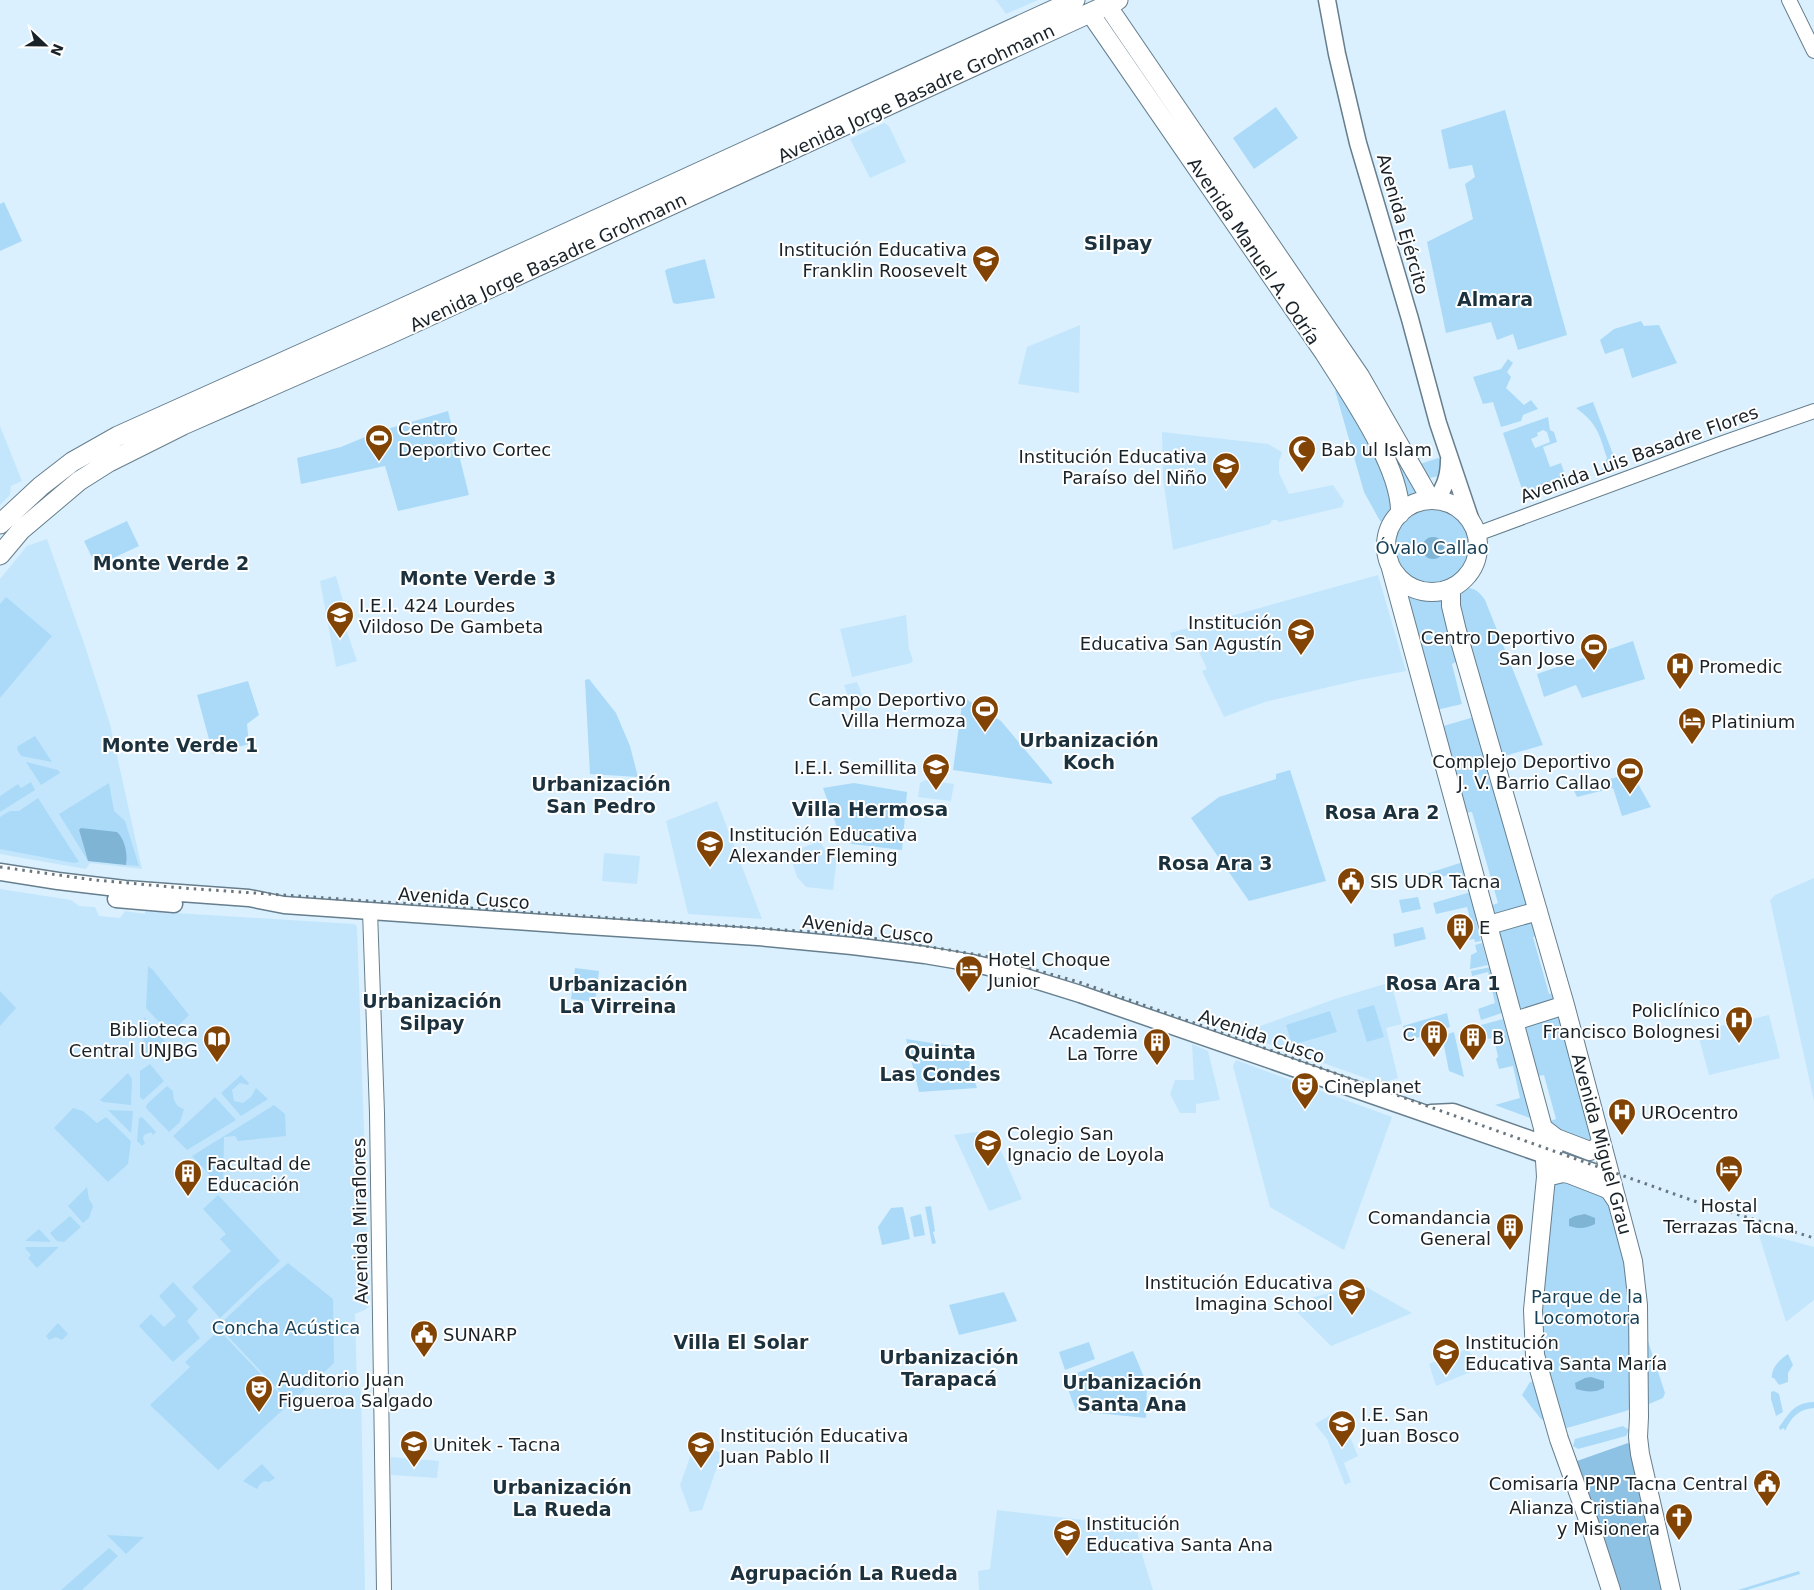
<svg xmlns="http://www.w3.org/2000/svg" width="1814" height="1590" viewBox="0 0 1814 1590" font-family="'DejaVu Sans',sans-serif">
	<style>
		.built { fill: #c3e6fc }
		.green { fill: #aadaf8; fill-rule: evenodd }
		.forest { fill: #8ec2e4 }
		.water { fill: #7fb4d5 }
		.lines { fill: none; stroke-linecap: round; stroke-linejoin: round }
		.tertiary-casing { stroke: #667e8d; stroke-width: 16 }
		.secondary-casing { stroke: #667e8d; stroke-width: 19 }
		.primary-casing { stroke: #667e8d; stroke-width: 20 }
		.trunk-casing { stroke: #667e8d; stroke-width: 21 }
		.tertiary { stroke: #fff; stroke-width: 14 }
		.secondary { stroke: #fff; stroke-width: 16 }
		.primary { stroke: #fff; stroke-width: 18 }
		.trunk { stroke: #fff; stroke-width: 19 }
		.rail { stroke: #67767f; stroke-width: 3; stroke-dasharray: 2.5 5; stroke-linecap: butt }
		.labels { text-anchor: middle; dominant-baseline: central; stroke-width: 4; stroke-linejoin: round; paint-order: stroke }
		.street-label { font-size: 18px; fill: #182228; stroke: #fff }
		.poi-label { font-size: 18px; fill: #182228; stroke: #fff; text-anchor: start }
		.park-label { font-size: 18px; fill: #143f56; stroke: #fff }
		.neighbourhood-label { font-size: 19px; font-weight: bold; fill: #1b313e; stroke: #fff }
		.quarter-label { font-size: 20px; font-weight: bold; fill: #1b313e; stroke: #fff }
	</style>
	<rect width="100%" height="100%" fill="#daf0fe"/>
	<path class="built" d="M996,0H1038L1006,14Z
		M884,123L889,126L906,162L870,178L850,139Z
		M1080,325L1079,393L1018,384L1027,347Z
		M0,426L22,481L11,486L10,495L0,505Z
		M1162,432L1268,444L1282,452L1279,462V473L1289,494L1333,485L1344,501L1342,507L1279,522L1277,520H1272L1270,524L1173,550L1163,478Z
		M47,539L85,646L110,724L142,869L90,863L86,869L0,854V579L27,546Z
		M1378,575L1406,671L1359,680L1265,702L1224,717L1202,671L1207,669L1193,639L1174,643L1170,633Z
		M336,576L347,615L342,617L357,661L336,667L320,581Z
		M906,615L909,649L913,660L911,663L852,677L840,629Z
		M857,682L869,712L855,717L844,685Z
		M925,780L954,784L951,801L918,797L920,783Z
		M717,801L762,919L688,914L666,821Z
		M820,841L828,855L837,857L833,890L806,887L797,877L789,853Z
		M604,853L640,856L637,884L602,881Z
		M1814,878V1101L1770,900L1775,895Z
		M0,889L71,900L79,906L95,907L99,916L120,918L125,911L145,914V911L354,924L357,926L370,1305L365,1310L355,1314L357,1386L361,1391L365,1590H0Z
		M1391,982L1402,1024L1386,1028L1398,1078L1383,1083L1377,1082L1252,1038L1249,1030L1335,999Z
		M1769,1015L1780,1058L1709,1075L1697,1031Z
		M1192,1044L1208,1051L1220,1100L1196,1104V1113H1180L1170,1094L1175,1080H1194Z
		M1236,1060L1392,1117L1344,1250L1270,1207L1233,1066Z
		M992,1130L1022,1199L989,1211L954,1135Z
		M1758,1232L1814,1247V1300L1786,1322Z
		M1361,1284L1412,1313L1331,1346L1289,1304Z
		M1467,1349L1483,1367L1436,1386L1429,1364Z
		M1339,1410L1358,1456L1344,1463L1351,1482L1345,1485L1327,1439L1315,1424Z
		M695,1443L722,1453L702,1510L690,1512L680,1485Z
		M391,1457L439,1461L437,1478L391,1475Z
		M997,1510L1092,1521L1137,1524L1139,1545L1153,1590H979L978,1571L990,1569Z"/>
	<path class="green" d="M1276,107L1298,138L1254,169L1233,138Z
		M1505,110L1567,335L1518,350L1513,334L1497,340L1491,322L1446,333L1427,242L1473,219L1465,184L1475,177L1472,165L1449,169L1441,130Z
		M4,202L22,241L0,251V204Z
		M705,259L715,298L677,304L673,303L665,271L667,269Z
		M1641,321L1644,326L1659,325L1677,363L1632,378L1623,348L1605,354L1600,340L1614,329Z
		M1508,359L1513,363L1507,372L1511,377L1506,388L1524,405L1531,400L1538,409L1523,415L1521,421L1501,427L1493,402L1483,404L1473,377L1501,369Z
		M1348,373L1418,495L1407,502L1347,374Z
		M1335,390L1345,398L1384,471L1394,507L1391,516L1385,521H1380L1364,492Z
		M1593,402L1616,462L1612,467L1601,471L1607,458C1599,434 1598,424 1576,408Z
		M448,411L469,495L398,511L385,466L301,484L297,458L341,447L377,432Z
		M1548,417L1550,430L1554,432L1557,442L1543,447L1550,467L1561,463L1567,482L1525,498L1503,433ZM1543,430L1547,432L1550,442L1535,448L1531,439L1538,436L1537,433Z
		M1441,457L1445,467L1440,476L1429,478L1420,464Z
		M1395 547a37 37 0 1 1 74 0a37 37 0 1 1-74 0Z
		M127,521L139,546L96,566L84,541Z
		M1467,588C1476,588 1480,593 1485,600L1543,745L1501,757L1457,602L1462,593Z
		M1405,596L1428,601H1443L1458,661L1452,664L1462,704L1436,710Z
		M6,597L52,636L0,698V604Z
		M1633,641L1645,679L1582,698L1576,685L1544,697L1537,674Z
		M589,679L616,713L630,746L638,777L590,774L585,680Z
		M248,681L259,715L247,724L249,744L213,754L197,695Z
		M963,697L1001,721L1052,782V784L953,770Z
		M1474,717L1526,899V905L1523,910L1498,917L1493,914L1490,906L1498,903L1472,812L1464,813L1440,727Z
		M35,736L50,759L52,762L21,756L17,749L18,746Z
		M26,762L58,770L60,773L41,785Z
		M1290,770L1326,881L1249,901L1191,818L1219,797L1276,779V774Z
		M1632,773L1651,807L1622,816L1613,788L1577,797L1573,789Z
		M31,782L35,790L0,812V796L18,784L21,788Z
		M109,783L114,811L125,821L139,866L126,865L127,860L79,831L88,861L59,814Z
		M854,783L907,792L902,850L852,844L845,841L840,836L823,788Z
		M38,798L79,862L74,863L0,849V817L10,811H19Z
		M1463,862L1471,889L1464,890L1458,872L1428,881L1426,874Z
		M1471,892L1479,920L1476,921L1481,941L1475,942L1474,939L1467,940L1464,930L1455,931V927L1465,924V921L1470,919L1467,907L1436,914L1433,903Z
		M1418,897L1421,909L1402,913L1399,900Z
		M1532,921L1539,935L1533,937L1549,994L1555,993L1554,1002L1524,1010L1518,1005L1498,931Z
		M1423,927L1426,939L1395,947L1393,934Z
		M1482,943L1488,965L1470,969L1471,955L1477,952L1475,945Z
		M148,966L153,970L189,1015L170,1034L146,1008Z
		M1491,967L1504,1003L1500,1004L1502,1013L1481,1020L1478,1009L1495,1003L1488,972L1472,976L1471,971Z
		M575,968L599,971L595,1002L571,999Z
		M0,991L16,1008L0,1026Z
		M1374,1005L1384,1037L1367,1042L1357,1010Z
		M1330,1011L1337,1032L1292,1045L1286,1025Z
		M1447,1013L1450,1027L1407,1041L1403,1026Z
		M1560,1014L1595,1138L1592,1145L1553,1128L1550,1121L1556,1119L1544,1075L1538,1076L1524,1027L1526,1024Z
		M144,1017L165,1041L149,1057L143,1049Z
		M1503,1019L1514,1058L1518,1060L1533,1119L1495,1105L1520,1098L1513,1066L1499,1069L1496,1059L1498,1057L1494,1038L1486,1039L1481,1025Z
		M1454,1032L1464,1077L1449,1071L1442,1036Z
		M906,1039L965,1048L977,1088L919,1092Z
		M150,1064L164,1081L143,1100L140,1097V1071Z
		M128,1073L132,1079L131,1105L103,1102L100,1100Z
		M241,1075L249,1083L248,1085L240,1083L232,1090L234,1101L243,1103L251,1097L256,1088L268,1099L241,1116L221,1093Z
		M167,1086L173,1091C173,1099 175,1107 184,1109L180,1122L169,1132L146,1108L147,1104Z
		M215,1097L236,1120L187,1150L173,1136Z
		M274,1105L285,1114L286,1136L238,1141L235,1136L224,1137L223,1189L192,1156Z
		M73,1108L83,1111L97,1123L106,1117L131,1141L128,1164L108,1182L54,1128Z
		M108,1110L133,1111L131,1133Z
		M142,1117L156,1132L153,1135L151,1132L144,1135L143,1139L145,1143L142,1146L137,1141L139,1118Z
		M1557,1178L1608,1195L1628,1269L1632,1408L1626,1411L1567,1428L1564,1427C1559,1412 1553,1396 1549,1380C1533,1317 1546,1250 1552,1186Z
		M87,1187L89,1199L93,1206L89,1218L83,1223L68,1206Z
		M218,1195L280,1261L220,1318L192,1287L231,1251L220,1239L226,1234L203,1209Z
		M931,1206L935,1231L933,1232L936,1243L932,1244L925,1207Z
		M903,1207L910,1239L882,1245L878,1227L891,1208Z
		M921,1214L925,1235L914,1237L910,1217Z
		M70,1216L81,1227L64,1242L57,1241L50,1233Z
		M39,1229L51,1242L25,1241Z
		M26,1247H59L37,1268L28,1258L31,1255L25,1248Z
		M288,1263L333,1299L334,1363L291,1403L218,1326L257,1289Z
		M173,1282L198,1309L187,1321L200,1338L173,1362L139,1326L151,1314L164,1327L176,1316L159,1296Z
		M1004,1292L1017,1321L959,1335L949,1305Z
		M58,1323L68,1334L62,1340L56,1337L49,1340L46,1336Z
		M220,1331L289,1404L218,1470L150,1405L190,1367L185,1362L217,1332Z
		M1645,1338H1647L1665,1393L1663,1398L1649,1404L1644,1402Z
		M1089,1342L1095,1359L1065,1370L1059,1352Z
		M1133,1351L1147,1384L1146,1418L1076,1411L1064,1378Z
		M1788,1354L1793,1365L1788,1373V1382L1779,1385L1774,1378H1772C1771,1368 1780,1359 1788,1354Z
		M1530,1382H1534L1545,1419L1544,1420L1541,1419L1522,1395Z
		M1774,1391L1779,1394L1783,1412L1776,1416L1771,1399V1392Z
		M1814,1402V1408C1799,1409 1791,1417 1785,1431L1784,1428L1780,1430L1779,1427C1790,1413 1793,1403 1814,1402Z
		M1623,1426L1629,1430L1626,1436L1578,1449L1573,1446L1575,1439Z
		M262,1464L275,1478L269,1482L264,1481L260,1484L257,1489L243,1481Z
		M107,1535L144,1537L126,1554Z
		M109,1548L118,1556L82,1590H61Z
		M1799,1571L1800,1574L1747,1590H1738Z"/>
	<path class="forest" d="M1628,1443L1633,1447L1665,1590H1615L1575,1466L1577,1461Z"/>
	<path class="water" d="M1422 548a11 11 0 1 1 22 0a11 11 0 1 1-22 0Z
		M81,828L117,832C125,839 128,855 126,865L88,861L79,830Z
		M1585,1214L1595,1218V1224C1585,1229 1579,1229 1569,1226V1219L1575,1216Z
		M1591,1377L1604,1381V1388C1594,1393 1587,1392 1576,1389L1575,1383L1585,1378Z"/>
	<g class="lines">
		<g class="tertiary-casing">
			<path id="tertiary" d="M1789,0L1814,51
				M1477,534L1720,444L1814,411
				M370,911L377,1113L384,1590"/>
		</g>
		<g class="secondary-casing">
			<path id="secondary" d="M1327,0L1337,54L1358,143L1410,319L1438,423L1472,524
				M1436,500C1445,487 1449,476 1449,460
				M0,872L58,881L125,889L249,898L284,905L572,925L758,937L852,946L925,955L972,963L1009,972L1080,994L1611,1178
				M116,899L174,904
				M1431,1113L1453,1112L1555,1148"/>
		</g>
		<g class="primary-casing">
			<path id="primary" d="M1107,5L1360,376L1431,500
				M1090,13L1324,353C1349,393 1402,468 1400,514
				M1386 546a46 46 0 1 1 92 0a46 46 0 1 1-92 0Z
				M1389,561L1543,1128L1546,1177L1533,1310L1535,1355L1559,1439L1590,1525L1611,1590
				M1451,588V606L1457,631L1565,1005L1633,1261L1638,1305L1639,1417L1638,1437L1640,1454L1671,1590
				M1489,925L1538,911
				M1515,1021L1565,1005
				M1543,1128L1556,1138L1590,1151L1595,1149L1601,1142
				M1546,1177L1563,1173L1569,1174L1605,1188L1610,1191L1616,1200"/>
		</g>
		<g class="trunk-casing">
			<path id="trunk" d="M0,524L41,486L72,462L118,436L383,317L1075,0
				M0,555L21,530L79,481L109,462L183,425L390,334L1118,0"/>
		</g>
		<use href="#tertiary" class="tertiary"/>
		<use href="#secondary" class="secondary"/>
		<use href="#primary" class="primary"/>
		<use href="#trunk" class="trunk"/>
		<path class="rail" d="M0,867L95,880L183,888L828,933L895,941L985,956L1079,982L1694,1201L1814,1238"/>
	</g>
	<defs>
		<g id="school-pin" transform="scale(1.4375)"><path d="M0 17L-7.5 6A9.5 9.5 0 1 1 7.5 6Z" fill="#824404" stroke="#fff"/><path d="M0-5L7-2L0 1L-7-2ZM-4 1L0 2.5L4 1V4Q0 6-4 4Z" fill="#fff"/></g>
		<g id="stadium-pin" transform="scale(1.4375)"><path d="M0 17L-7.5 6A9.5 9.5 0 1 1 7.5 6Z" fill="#824404" stroke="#fff"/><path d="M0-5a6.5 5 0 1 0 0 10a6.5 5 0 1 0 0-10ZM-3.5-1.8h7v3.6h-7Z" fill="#fff"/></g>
		<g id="mosque-pin" transform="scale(1.4375)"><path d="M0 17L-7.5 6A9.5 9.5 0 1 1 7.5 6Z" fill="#824404" stroke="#fff"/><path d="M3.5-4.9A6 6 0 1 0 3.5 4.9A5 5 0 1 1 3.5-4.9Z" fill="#fff"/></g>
		<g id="hospital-pin" transform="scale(1.4375)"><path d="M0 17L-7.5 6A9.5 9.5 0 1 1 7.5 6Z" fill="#824404" stroke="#fff"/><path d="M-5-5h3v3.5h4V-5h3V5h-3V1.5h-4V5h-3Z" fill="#fff"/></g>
		<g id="hotel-pin" transform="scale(1.4375)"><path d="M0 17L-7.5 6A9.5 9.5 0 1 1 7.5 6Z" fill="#824404" stroke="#fff"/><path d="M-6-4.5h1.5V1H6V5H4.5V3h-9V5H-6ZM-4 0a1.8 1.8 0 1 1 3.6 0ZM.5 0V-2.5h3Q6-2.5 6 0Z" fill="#fff"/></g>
		<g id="civic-pin" transform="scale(1.4375)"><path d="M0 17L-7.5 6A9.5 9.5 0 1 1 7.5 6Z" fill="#824404" stroke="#fff"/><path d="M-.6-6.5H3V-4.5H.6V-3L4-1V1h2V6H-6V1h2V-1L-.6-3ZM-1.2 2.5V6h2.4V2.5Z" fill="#fff"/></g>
		<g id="building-pin" transform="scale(1.4375)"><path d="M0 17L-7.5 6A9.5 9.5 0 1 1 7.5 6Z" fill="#824404" stroke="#fff"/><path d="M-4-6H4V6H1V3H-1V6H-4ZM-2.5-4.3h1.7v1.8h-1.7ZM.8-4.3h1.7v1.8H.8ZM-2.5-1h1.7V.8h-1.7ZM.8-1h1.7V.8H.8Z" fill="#fff"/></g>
		<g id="library-pin" transform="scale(1.4375)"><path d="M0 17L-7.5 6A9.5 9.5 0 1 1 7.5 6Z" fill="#824404" stroke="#fff"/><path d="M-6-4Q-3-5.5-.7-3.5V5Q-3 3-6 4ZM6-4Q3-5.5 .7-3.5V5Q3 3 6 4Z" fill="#fff"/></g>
		<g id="theatre-pin" transform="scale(1.4375)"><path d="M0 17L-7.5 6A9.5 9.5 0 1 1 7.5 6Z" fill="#824404" stroke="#fff"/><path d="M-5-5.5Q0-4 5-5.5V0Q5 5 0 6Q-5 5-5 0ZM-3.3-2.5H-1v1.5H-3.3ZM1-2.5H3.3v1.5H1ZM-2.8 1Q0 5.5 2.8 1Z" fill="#fff"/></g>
		<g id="church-pin" transform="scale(1.4375)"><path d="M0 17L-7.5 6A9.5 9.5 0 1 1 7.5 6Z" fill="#824404" stroke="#fff"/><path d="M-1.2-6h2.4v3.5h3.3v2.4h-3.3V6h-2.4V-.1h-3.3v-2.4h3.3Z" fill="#fff"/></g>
	</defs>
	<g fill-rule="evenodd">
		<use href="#school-pin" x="986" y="259"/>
		<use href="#stadium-pin" x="379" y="438"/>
		<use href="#mosque-pin" x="1302" y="449"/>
		<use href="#school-pin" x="1226" y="466"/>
		<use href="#school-pin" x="340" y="615"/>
		<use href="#school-pin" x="1301" y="632"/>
		<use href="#stadium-pin" x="1594" y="647"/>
		<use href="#hospital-pin" x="1680" y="666"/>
		<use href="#stadium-pin" x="985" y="709"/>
		<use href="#hotel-pin" x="1692" y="721"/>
		<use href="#school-pin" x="936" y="767"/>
		<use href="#stadium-pin" x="1630" y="771"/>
		<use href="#school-pin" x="710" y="844"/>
		<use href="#civic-pin" x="1351" y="881"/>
		<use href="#building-pin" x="1460" y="927"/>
		<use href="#hotel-pin" x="969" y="969"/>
		<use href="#hospital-pin" x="1739" y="1020"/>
		<use href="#building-pin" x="1434" y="1034"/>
		<use href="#building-pin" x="1473" y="1037"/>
		<use href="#library-pin" x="217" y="1039"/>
		<use href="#building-pin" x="1157" y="1042"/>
		<use href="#theatre-pin" x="1305" y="1086"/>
		<use href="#hospital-pin" x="1622" y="1112"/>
		<use href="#school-pin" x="988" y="1143"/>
		<use href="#hotel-pin" x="1729" y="1169"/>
		<use href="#building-pin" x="188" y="1173"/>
		<use href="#building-pin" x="1510" y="1227"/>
		<use href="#school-pin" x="1352" y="1292"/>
		<use href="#civic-pin" x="424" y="1334"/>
		<use href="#school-pin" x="1446" y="1352"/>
		<use href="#theatre-pin" x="259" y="1389"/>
		<use href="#school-pin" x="1342" y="1424"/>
		<use href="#school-pin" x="414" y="1444"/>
		<use href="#school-pin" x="701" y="1445"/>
		<use href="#civic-pin" x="1767" y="1483"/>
		<use href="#church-pin" x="1679" y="1517"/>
		<use href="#school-pin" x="1067" y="1533"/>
	</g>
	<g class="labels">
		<g class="street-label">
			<text transform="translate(916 93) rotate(-25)">Avenida Jorge Basadre Grohmann</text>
			<text transform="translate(1403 224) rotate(74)">Avenida Ejército</text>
			<text transform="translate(1254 251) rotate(56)">Avenida Manuel A. Odría</text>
			<text transform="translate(548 262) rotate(-25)">Avenida Jorge Basadre Grohmann</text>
			<text transform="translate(1639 454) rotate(-20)">Avenida Luis Basadre Flores</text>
			<text transform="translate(464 898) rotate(4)">Avenida Cusco</text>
			<text transform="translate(868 929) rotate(7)">Avenida Cusco</text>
			<text transform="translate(1262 1036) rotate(19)">Avenida Cusco</text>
			<text transform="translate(1602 1144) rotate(75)">Avenida Miguel Grau</text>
			<text transform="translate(360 1221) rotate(-91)">Avenida Miraflores</text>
		</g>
		<g class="poi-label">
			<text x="967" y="249" text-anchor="end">Institución Educativa<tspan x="967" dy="21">Franklin Roosevelt</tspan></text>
			<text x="398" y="428">Centro<tspan x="398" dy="21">Deportivo Cortec</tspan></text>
			<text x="1321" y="449">Bab ul Islam</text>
			<text x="1207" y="456" text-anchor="end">Institución Educativa<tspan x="1207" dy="21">Paraíso del Niño</tspan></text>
			<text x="359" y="605">I.E.I. 424 Lourdes<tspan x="359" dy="21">Vildoso De Gambeta</tspan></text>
			<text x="1282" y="622" text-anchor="end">Institución<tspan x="1282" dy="21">Educativa San Agustín</tspan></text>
			<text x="1575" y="637" text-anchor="end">Centro Deportivo<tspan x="1575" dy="21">San Jose</tspan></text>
			<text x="1699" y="666">Promedic</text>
			<text x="966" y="699" text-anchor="end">Campo Deportivo<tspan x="966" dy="21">Villa Hermoza</tspan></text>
			<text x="1711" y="721">Platinium</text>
			<text x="1611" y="761" text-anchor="end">Complejo Deportivo<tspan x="1611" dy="21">J. V. Barrio Callao</tspan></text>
			<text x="917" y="767" text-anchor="end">I.E.I. Semillita</text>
			<text x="729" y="834">Institución Educativa<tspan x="729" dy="21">Alexander Fleming</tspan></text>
			<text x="1370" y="881">SIS UDR Tacna</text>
			<text x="1479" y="927">E</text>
			<text x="988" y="959">Hotel Choque<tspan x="988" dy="21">Junior</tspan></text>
			<text x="1720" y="1010" text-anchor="end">Policlínico<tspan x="1720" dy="21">Francisco Bolognesi</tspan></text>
			<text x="198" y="1029" text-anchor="end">Biblioteca<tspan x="198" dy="21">Central UNJBG</tspan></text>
			<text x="1138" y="1032" text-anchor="end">Academia<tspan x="1138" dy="21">La Torre</tspan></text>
			<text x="1415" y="1034" text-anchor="end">C</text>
			<text x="1492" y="1037">B</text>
			<text x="1324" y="1086">Cineplanet</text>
			<text x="1641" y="1112">UROcentro</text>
			<text x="1007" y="1133">Colegio San<tspan x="1007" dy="21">Ignacio de Loyola</tspan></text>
			<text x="207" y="1163">Facultad de<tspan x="207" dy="21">Educación</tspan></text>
			<text x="1729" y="1205" text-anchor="middle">Hostal<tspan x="1729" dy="21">Terrazas Tacna</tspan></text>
			<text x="1491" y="1217" text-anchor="end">Comandancia<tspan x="1491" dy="21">General</tspan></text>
			<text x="1333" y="1282" text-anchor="end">Institución Educativa<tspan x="1333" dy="21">Imagina School</tspan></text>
			<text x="443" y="1334">SUNARP</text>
			<text x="1465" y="1342">Institución<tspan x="1465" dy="21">Educativa Santa María</tspan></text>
			<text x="278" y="1379">Auditorio Juan<tspan x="278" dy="21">Figueroa Salgado</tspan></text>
			<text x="1361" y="1414">I.E. San<tspan x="1361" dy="21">Juan Bosco</tspan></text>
			<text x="720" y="1435">Institución Educativa<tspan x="720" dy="21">Juan Pablo II</tspan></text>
			<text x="433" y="1444">Unitek - Tacna</text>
			<text x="1748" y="1483" text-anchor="end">Comisaría PNP Tacna Central</text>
			<text x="1660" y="1507" text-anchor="end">Alianza Cristiana<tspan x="1660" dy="21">y Misionera</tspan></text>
			<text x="1086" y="1523">Institución<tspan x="1086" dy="21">Educativa Santa Ana</tspan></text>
		</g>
		<g class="park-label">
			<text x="1432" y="547">Óvalo Callao</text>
			<text x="1587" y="1296">Parque de la<tspan x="1587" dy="21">Locomotora</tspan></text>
			<text x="286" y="1327">Concha Acústica</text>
		</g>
		<g class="neighbourhood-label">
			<text x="1495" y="299">Almara</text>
			<text x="171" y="563">Monte Verde 2</text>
			<text x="478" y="578">Monte Verde 3</text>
			<text x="1089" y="740">Urbanización<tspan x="1089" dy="22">Koch</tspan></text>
			<text x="180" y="745">Monte Verde 1</text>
			<text x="601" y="784">Urbanización<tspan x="601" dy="22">San Pedro</tspan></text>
			<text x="1382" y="812">Rosa Ara 2</text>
			<text x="1215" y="863">Rosa Ara 3</text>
			<text x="1443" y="983">Rosa Ara 1</text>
			<text x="618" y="984">Urbanización<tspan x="618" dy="22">La Virreina</tspan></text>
			<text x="432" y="1001">Urbanización<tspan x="432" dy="22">Silpay</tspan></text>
			<text x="940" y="1052">Quinta<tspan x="940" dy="22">Las Condes</tspan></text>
			<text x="741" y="1342">Villa El Solar</text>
			<text x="949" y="1357">Urbanización<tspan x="949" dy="22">Tarapacá</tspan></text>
			<text x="1132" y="1382">Urbanización<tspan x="1132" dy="22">Santa Ana</tspan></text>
			<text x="562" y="1487">Urbanización<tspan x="562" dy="22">La Rueda</tspan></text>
			<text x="844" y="1573">Agrupación La Rueda</text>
		</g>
		<g class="quarter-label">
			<text x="1118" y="243">Silpay</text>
			<text x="870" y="809">Villa Hermosa</text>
		</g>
	</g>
	<g transform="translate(45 45) rotate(112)" stroke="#ffffff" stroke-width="4" paint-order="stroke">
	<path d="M0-4L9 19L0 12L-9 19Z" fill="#182228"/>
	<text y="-8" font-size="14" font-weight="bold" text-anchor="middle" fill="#182228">N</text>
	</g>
</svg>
